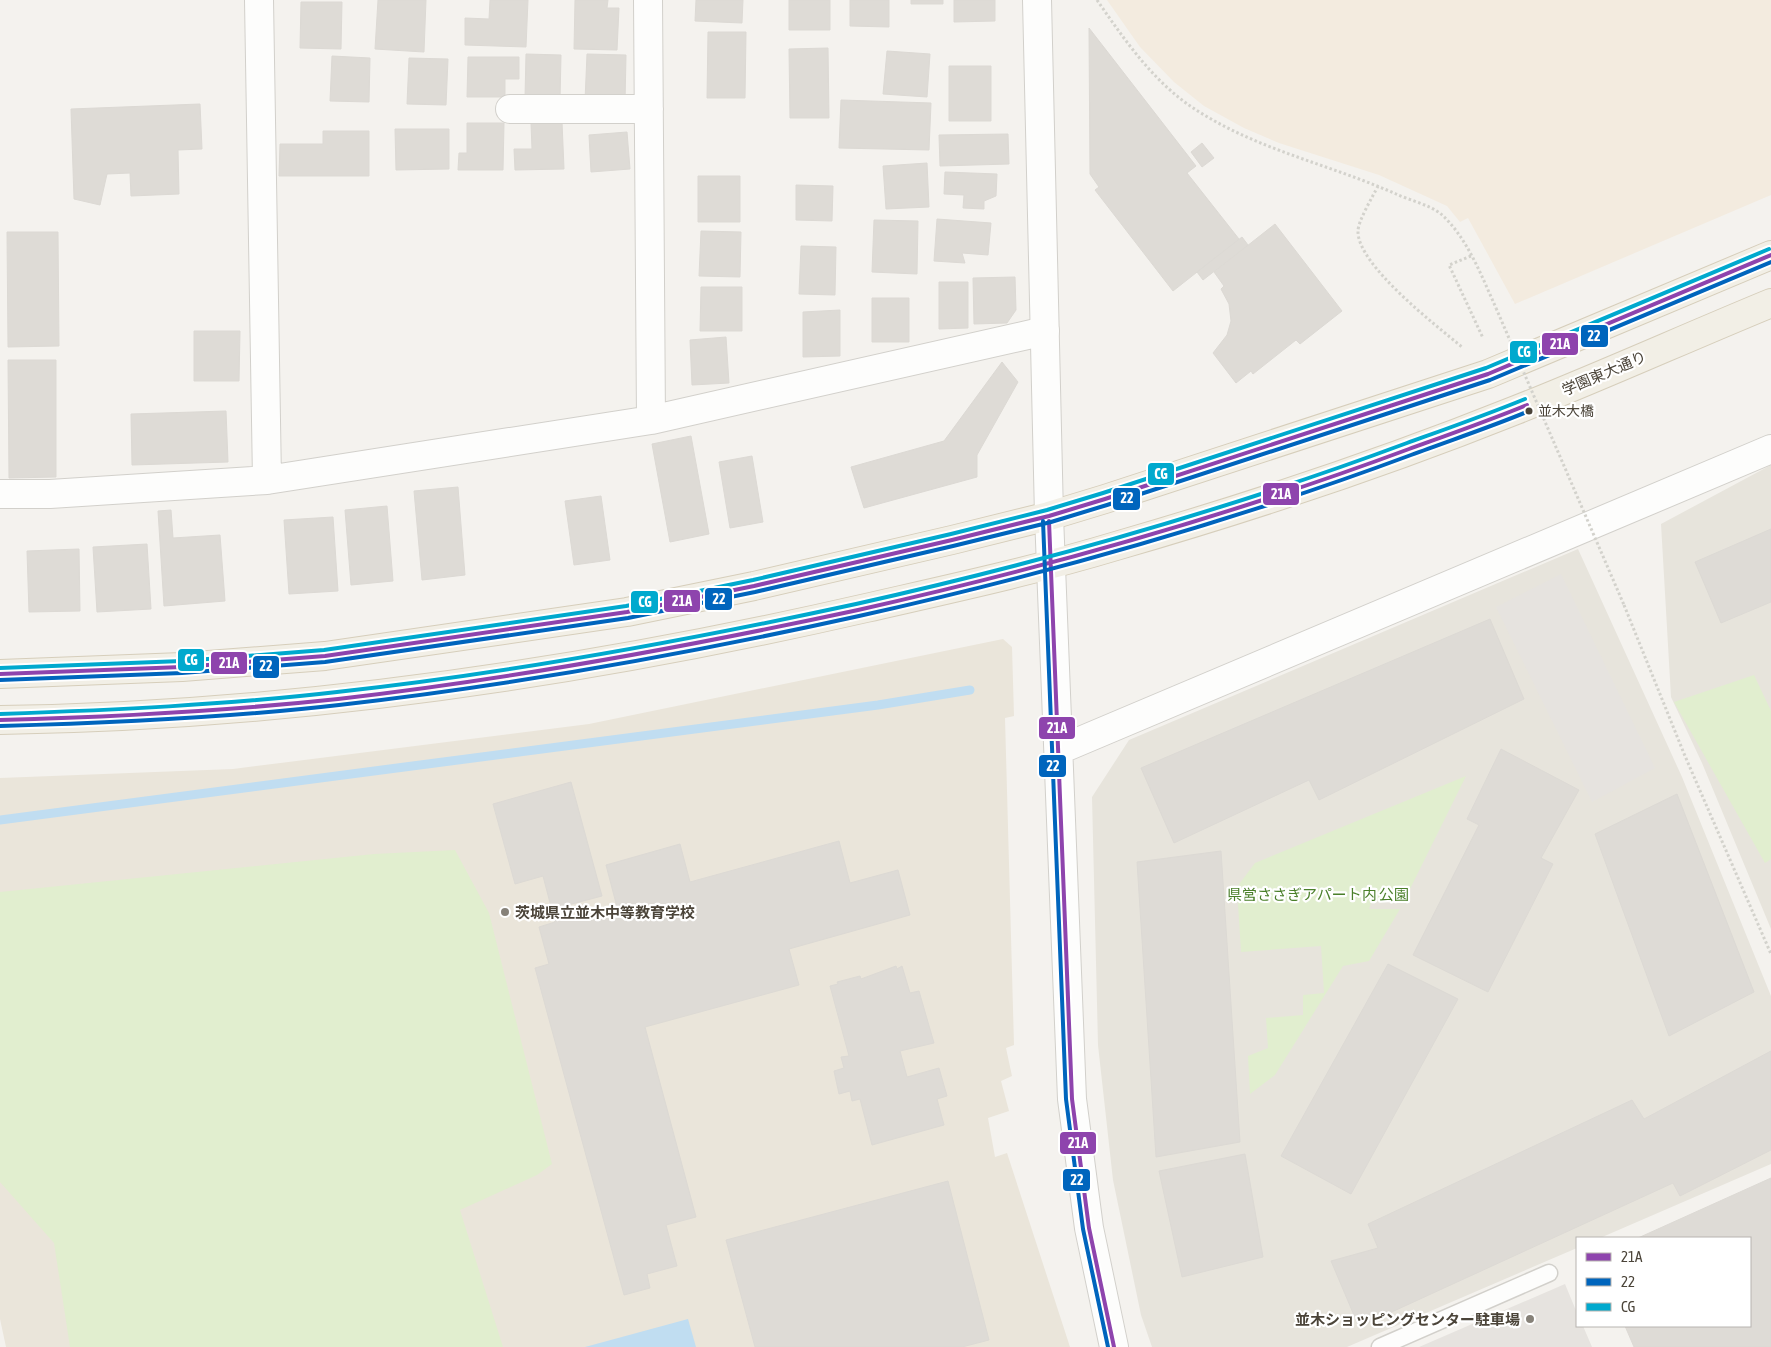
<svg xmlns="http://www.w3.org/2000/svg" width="1771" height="1347" viewBox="0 0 1771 1347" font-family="'Asap Condensed','Noto Sans JP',sans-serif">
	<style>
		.residential { fill: #e7e4dc }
		.commercial { fill: #f3ebdf }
		.education { fill: #eae5da }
		.green { fill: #e1eecf }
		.parking { fill: #e6e3df }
		.water { fill: #c0ddf1 }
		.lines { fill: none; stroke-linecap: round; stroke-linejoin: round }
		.stream { stroke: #c0ddf1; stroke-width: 9 }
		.building { fill: #dedbd6; stroke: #dcd9d4 }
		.service-casing { stroke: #d2d0cb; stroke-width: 19 }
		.minor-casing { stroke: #d2d0cb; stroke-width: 30 }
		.tertiary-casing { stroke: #d2d0cb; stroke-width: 30 }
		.primary-casing { stroke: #d6cebb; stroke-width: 30 }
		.path { stroke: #d3d2cc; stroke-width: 3; stroke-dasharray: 2.5 2.5; stroke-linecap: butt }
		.service { stroke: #fdfdfc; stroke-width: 16 }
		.minor { stroke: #fdfdfc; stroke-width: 28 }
		.tertiary { stroke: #fdfdfc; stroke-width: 28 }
		.primary { stroke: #f2efe6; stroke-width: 28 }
		.path-bridge { stroke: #d3d2cc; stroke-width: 3; stroke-dasharray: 2.5 2.5; stroke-linecap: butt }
		.bus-1-casing { stroke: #fff; stroke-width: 8 }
		.bus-2-casing { stroke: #fff; stroke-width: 8 }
		.bus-3-casing { stroke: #fff; stroke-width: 8 }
		.bus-1 { stroke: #8e44ad; stroke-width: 4 }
		.bus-2 { stroke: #0065bd; stroke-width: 4 }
		.bus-3 { stroke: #00a9ce; stroke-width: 4 }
		.bus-dot { fill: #4b4439; stroke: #fff; stroke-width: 2 }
		.poi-dot { fill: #868178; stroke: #fff; stroke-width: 2 }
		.labels { text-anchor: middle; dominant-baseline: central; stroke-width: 4.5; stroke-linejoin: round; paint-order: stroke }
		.bus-label { font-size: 14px; fill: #4b4439; stroke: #fff; text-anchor: start }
		.street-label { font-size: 15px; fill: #4b4439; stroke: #fff }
		.park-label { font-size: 15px; fill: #4a7f2a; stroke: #fff }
		.poi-label { font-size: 15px; font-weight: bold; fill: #4b4439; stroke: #fff; text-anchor: start }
		.line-badge { stroke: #fff; stroke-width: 2 }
		.badge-label { font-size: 14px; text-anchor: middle; font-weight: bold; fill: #fff }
	</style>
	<rect width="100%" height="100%" fill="#f4f2ee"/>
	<path class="residential" d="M1771,465V929L1702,763L1671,697L1661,524Z
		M1578,549L1682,777L1771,996V1164L1600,1238H1577V1248L1347,1347H1152L1141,1315L1113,1180L1098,1045L1092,797L1129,740Z"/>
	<path class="commercial" d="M1107,0H1771V195L1515,304L1468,218L1460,222L1447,206L1379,175L1279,143L1244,128L1204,106L1174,82L1140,47Z"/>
	<path class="education" d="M1003,639L1012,647L1014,716L1005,718L1014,1045L1006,1048L1012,1076L1001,1081L1009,1111L988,1118L995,1157L1007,1153L1070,1347H6L0,1319V778L233,769L589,724Z"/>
	<path class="green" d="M1754,675L1771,711V859L1765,863L1674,702Z
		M1466,776L1405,899L1372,900L1369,909H1400L1369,961L1343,966L1275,1075L1250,1094L1248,1056L1268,1048L1266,1018L1303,1015V995L1324,993L1321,946L1241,952L1237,887L1255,863Z
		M455,850L489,913L552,1164L537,1175L460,1210L503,1347H70L54,1243L0,1182V892L374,854Z"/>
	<path class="parking" d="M1561,574L1655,768L1592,802L1496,607Z
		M1565,1284L1577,1313V1326H1583L1592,1347H1419Z"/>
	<path class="water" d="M688,1319L696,1347H585Z"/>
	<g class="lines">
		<path class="stream" d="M0,820L878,705L970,690"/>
	</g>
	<path class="building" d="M378,0H426L424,52L375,49Z
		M490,0H528L526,47L465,45V18L489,19Z
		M575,0H608L607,8H619L617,50L574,49Z
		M696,0H743L742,23L695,21Z
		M789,0H830V30H789Z
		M850,0H889V27L850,26Z
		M911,0H943V4H911Z
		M954,0H995V21L954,22Z
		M301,2H342L341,49L300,48Z
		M1089,28L1196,166L1187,173L1239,239L1173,291L1095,190L1099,187L1090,174Z
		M708,32H746L745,98H707Z
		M828,48L829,118H790L789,49Z
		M887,51L930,54L927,97L883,94Z
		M526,54L561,55L560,99L525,98Z
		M587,54L626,55L625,102L585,101Z
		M332,56L370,58L369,102L330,101Z
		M468,57H519V79H505V97H467Z
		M409,58L448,59L446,105L407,104Z
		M949,66H991V121H949Z
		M841,100L931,103L929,150L839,148Z
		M200,104L202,149L178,150L179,194L131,196L130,173L107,174L100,205L74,199L71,109Z
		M562,122L564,169L515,170L514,149H532L531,123Z
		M467,123H504L503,170H458L459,153H467Z
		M395,129H449V169L396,170Z
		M323,131H369V176H279L280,144H323Z
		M627,132L630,169L591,172L589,135Z
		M1008,134L1009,164L940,166L939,135Z
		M1202,143L1214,158L1202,167L1191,152Z
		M927,163L929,207L886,209L883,166Z
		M945,172L997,174L996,196L984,201V209L963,208L964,195L944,194Z
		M698,176H740V222H698Z
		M796,185L833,186L832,221L796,220Z
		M937,219L991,223L988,255L962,253L965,263L934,261Z
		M874,220L918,221L917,274L872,272Z
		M1275,224L1342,311L1300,344L1296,340L1253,374L1251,371L1236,383L1213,353L1227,335L1231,321L1229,304L1221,289L1224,286L1214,272Z
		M701,231L741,232L740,277L699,276Z
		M7,232H58L59,346L8,347Z
		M1242,237L1248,245L1203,280L1197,272Z
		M801,246L836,247L835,295L799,294Z
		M1015,277L1016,310L1007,323L974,324L973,278Z
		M939,282H968V328L939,329Z
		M701,287H742V331H700Z
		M872,298H909V342H872Z
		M840,310V356L803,357V312Z
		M194,331H240L239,381H194Z
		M726,337L729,383L692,385L690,340Z
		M8,360H56V477L9,478Z
		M1002,362L1018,382L977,455V477L864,508L851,467L944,441Z
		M226,411L228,462L132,465L131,414Z
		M691,436L709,534L670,542L652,444Z
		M752,456L763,522L730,528L719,462Z
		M458,487L465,575L422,580L414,491Z
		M601,496L610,560L574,565L565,501Z
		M387,506L393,581L351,585L345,510Z
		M171,510L173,538L220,535L225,601L164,606L158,511Z
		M333,517L338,591L289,594L284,520Z
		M1771,529V602L1721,623L1695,562Z
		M147,544L151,609L97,612L93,547Z
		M79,549L80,611L29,612L27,551Z
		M1490,619L1524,699L1319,800L1309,780L1174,843L1141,768Z
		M1501,749L1579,790L1541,858L1553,864L1488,992L1413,955L1479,825L1467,819Z
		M571,782L602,896L568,905L572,919L617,907L606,865L680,844L690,882L839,841L850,883L898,870L910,915L789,949L799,985L645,1027L696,1217L666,1225L677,1266L647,1274L650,1288L624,1295L535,968L549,964L539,927L555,922L543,876L515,884L493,804Z
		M1677,794L1754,992L1669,1036L1595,834Z
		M1221,851L1240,1142L1156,1157L1137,862Z
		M1388,964L1458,999L1351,1194L1281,1156Z
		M896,966L897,969L902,966L910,993L919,991L934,1043L900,1051L907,1077L939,1068L947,1096L937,1099L944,1125L872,1145L860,1099L852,1101L850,1091L839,1094L834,1071L844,1068L841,1057L849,1056L830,986L838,984L837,982L860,976L861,979Z
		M1771,1051V1150L1680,1196L1673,1183L1359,1327L1331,1261L1378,1248L1368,1224L1632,1100L1644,1119Z
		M1245,1154L1263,1257L1182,1277L1159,1171Z
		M1771,1178V1347H1634L1625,1326H1750V1238H1638Z
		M948,1181L989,1340L962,1347H755L726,1240Z"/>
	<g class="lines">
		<g class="service-casing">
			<path id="service" d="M1380,1347L1549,1273"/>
		</g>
		<g class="minor-casing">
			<path id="minor" d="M259,0L267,480
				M648,0L651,420
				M510,109H649
				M0,494H50L267,480L651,420L1045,331"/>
		</g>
		<g class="tertiary-casing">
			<path id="tertiary" d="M1037,0L1049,516L1072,1099L1089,1228L1114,1347
				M1059,750L1771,449"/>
		</g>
		<g class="primary-casing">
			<path id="primary" d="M0,674L182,667L325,656L627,612L754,586L952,540L1049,516L1105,499L1488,374L1771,255
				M0,720C292,716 582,673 866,608C949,589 1033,571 1116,546C1251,507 1386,462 1516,410C1602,376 1686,338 1771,303"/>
		</g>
		<path class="path" d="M1097,0C1126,42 1156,86 1201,113C1262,151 1331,165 1396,194C1409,200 1430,205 1441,214C1467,237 1482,277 1496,308
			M1378,186C1373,196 1358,221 1358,231C1357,265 1437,326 1462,347
			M1471,256L1449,265L1483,338
			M1624,605L1685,756L1771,954"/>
		<use href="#service" class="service"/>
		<use href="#minor" class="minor"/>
		<use href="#tertiary" class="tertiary"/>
		<use href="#primary" class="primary"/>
		<path class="path-bridge" d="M1496,308L1624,605"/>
		<g class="bus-1-casing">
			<path id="bus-1" d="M1049,521L1072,1099L1089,1228L1114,1347
				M0,674L182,667L325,656L627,612L754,586L952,540L1049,516L1105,499L1488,374L1771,255
				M0,720C113,717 226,711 338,699C513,679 686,647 858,610C1045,568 1229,516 1409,449C1448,435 1488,421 1527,405"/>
		</g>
		<g class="bus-2-casing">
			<path id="bus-2" d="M1043,521L1066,1099L1083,1229L1108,1347
				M0,680L182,673L325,662L628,618L755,592L953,546L1051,522L1107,505L1490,380L1771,262
				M0,726C113,723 226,718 339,705C514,685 687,654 859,616C1047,574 1231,522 1411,455C1451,440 1491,427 1529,411"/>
		</g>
		<g class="bus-3-casing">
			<path id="bus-3" d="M0,668L182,661L324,650L626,606L753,580L951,534L1047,510L1103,493L1486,368L1769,249
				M0,714C113,710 225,705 337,692C512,673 685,641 856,604C1044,562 1227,510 1407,443C1446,429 1486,415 1525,399"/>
		</g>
		<use href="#bus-1" class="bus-1"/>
		<use href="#bus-2" class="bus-2"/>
		<use href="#bus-3" class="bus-3"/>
	</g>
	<circle class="bus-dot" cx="1529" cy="411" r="4.5"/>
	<g class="poi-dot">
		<circle cx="505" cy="912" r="5"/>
		<circle cx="1530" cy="1319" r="5"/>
	</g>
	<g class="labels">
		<g class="bus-label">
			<text x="1538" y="411">並木大橋</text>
		</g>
		<g class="street-label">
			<text transform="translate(1604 373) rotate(-23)">学園東大通り</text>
		</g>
		<g class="park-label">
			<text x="1318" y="894">県営ささぎアパート内 公園</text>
		</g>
		<g class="poi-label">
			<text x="515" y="912">茨城県立並木中等教育学校</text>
			<text x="1520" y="1319" text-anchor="end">並木ショッピングセンター駐車場</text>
		</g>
	</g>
	<g class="line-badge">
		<rect x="1580" y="324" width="29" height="24" rx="5" fill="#0065bd"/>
		<rect x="1541" y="332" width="38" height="24" rx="5" fill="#8e44ad"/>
		<rect x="1509" y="340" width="29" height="24" rx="5" fill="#00a9ce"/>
		<rect x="1147" y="462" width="28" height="24" rx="5" fill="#00a9ce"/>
		<rect x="1262" y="482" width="38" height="24" rx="5" fill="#8e44ad"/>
		<rect x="1112" y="487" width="29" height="24" rx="5" fill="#0065bd"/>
		<rect x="704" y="587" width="29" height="24" rx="5" fill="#0065bd"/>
		<rect x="663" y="589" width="38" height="24" rx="5" fill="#8e44ad"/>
		<rect x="630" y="590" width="29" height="24" rx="5" fill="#00a9ce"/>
		<rect x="177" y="648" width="28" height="24" rx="5" fill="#00a9ce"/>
		<rect x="210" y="651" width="38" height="24" rx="5" fill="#8e44ad"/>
		<rect x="252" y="655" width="28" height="24" rx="5" fill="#0065bd"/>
		<rect x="1038" y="716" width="38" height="24" rx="5" fill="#8e44ad"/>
		<rect x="1038" y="754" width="29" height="24" rx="5" fill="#0065bd"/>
		<rect x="1059" y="1131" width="38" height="24" rx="5" fill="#8e44ad"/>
		<rect x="1062" y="1168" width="29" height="24" rx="5" fill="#0065bd"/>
	</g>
	<g class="badge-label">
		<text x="1594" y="341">22</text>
		<text x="1560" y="349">21A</text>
		<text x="1524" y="357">CG</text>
		<text x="1161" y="479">CG</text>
		<text x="1281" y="499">21A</text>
		<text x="1127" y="503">22</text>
		<text x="719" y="604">22</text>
		<text x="682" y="606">21A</text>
		<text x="645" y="607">CG</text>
		<text x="191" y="665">CG</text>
		<text x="229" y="668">21A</text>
		<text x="266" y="671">22</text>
		<text x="1057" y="733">21A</text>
		<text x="1053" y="771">22</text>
		<text x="1078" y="1148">21A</text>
		<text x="1077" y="1185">22</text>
	</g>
	<rect x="1576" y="1237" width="175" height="90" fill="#ffffff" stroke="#b7b4b0"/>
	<rect x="1586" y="1253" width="25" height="8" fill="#8e44ad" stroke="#b7b4b0"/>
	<text x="1621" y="1262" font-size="15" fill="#4b4439">21A</text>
	<rect x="1586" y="1278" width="25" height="8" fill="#0065bd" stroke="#b7b4b0"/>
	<text x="1621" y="1287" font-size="15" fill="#4b4439">22</text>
	<rect x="1586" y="1303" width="25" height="8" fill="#00a9ce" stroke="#b7b4b0"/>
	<text x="1621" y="1312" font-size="15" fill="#4b4439">CG</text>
</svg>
